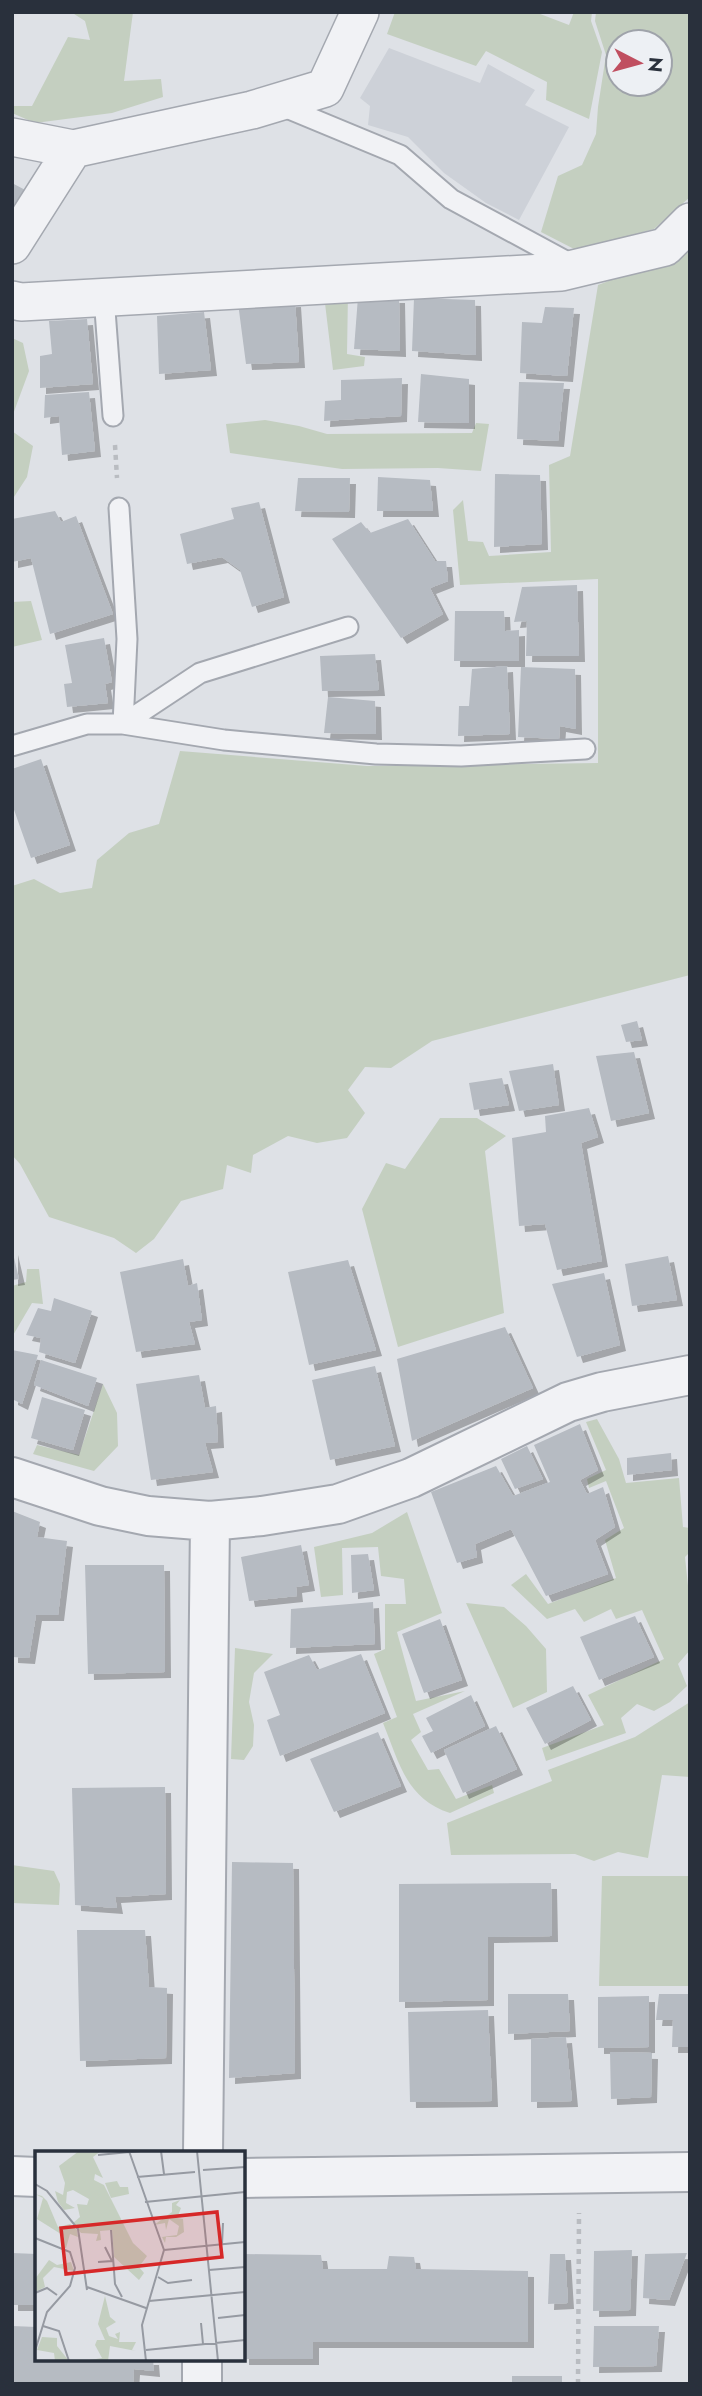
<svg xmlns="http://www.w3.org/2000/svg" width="702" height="2396" viewBox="0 0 702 2396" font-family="Jost,sans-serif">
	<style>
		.built { fill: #cdd1d8 }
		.green { fill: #c4cfc0; fill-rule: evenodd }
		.building { fill: #b6bbc2; filter: url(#shadow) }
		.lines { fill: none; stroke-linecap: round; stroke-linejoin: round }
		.service-casing { stroke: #a4a8b0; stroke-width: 23 }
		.minor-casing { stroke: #a4a8b0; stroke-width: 40 }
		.tertiary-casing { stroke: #a4a8b0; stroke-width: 42 }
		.path { stroke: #b9bcc1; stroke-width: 4.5; stroke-dasharray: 5 5; stroke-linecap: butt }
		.service { stroke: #f1f2f5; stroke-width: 19 }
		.minor { stroke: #f1f2f5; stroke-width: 37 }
		.tertiary { stroke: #f1f2f5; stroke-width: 38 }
		.inset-road { fill: none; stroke: #969aa2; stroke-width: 2 }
		.view { fill: #d62828; fill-opacity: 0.15; stroke: #d62828; stroke-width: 3.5 }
		.inset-edge { fill: none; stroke: #29303c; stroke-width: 3.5 }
	</style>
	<defs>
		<filter id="shadow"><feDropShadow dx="6" dy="6" stdDeviation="0" flood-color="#0004"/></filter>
	</defs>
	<rect width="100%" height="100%" fill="#dee1e6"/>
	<path class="built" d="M389,48L480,83L488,64L535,90L525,105L569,127L519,220L486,203L444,173L408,137L368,125L370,106L360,98Z"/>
	<path class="green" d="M71,12H133L124,81L161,79L163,97L112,113L35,123L12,113V106H32L68,37L90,40L85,21Z
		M395,12H535L569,25L574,12H592L591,21L602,52L589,119L546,100L547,82L486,51L476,66L387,34Z
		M596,12H690V197L654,229L576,250L541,232L558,176L582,165L596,134L598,107L606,55L595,21ZM618,42H660V84H618Z
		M690,250V975L432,1041L391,1068L365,1067L348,1090L365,1113L347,1138L317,1143L288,1136L253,1155L251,1173L227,1165L223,1189L181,1201L154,1239L136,1253L114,1238L49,1217L20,1164L12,1155V886L34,879L60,893L92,888L97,860L129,833L159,824L180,751L367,766L598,763V579L460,585L453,510L463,500L468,541L483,542L489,556L551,552L549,465L570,456L598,285Z
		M348,293L347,354L365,357L364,366L333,370L324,295Z
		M12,338L23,343L29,371L12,417Z
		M265,420L299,426L327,434L472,433L476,423L489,424L481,471L438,468L342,469L230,453L226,424Z
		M12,431L33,446L27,477L12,500Z
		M31,601L42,640L12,647V602Z
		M440,1118H477L506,1136L485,1151L504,1313L398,1347L362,1209L386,1163L405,1169Z
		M27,1269H39L43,1304L32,1303L12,1337V1286L26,1282Z
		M103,1384L117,1413L118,1446L94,1471L33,1454L37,1445L79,1455Z
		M597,1419L619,1459L626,1483L679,1478L683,1527L690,1528V1552L685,1557L690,1605V1650L678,1664L687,1686L670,1702L654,1711L637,1704L621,1718L626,1733L546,1761L542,1748L604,1725L588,1695L664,1659L642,1610L616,1619L611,1609L584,1622L575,1609L547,1619L511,1585L526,1574L548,1604L616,1578L605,1540L624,1528L606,1481L589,1488L587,1479L606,1470L586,1422Z
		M407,1512L442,1613L397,1632L416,1701L465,1691L413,1714L421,1732L411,1740L428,1770L439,1769L456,1799L492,1785L494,1793L450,1813C406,1799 399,1762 383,1723L397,1717L374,1654L385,1649V1604H406L404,1579L381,1576L378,1547L342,1548L343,1595L321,1597L314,1547L372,1533Z
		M466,1603L504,1607L526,1626L546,1649L547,1692L513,1708Z
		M235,1648L273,1654L254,1673L249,1702L254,1725L253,1746L244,1760L231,1759Z
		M690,1702V1777L662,1775L648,1858L618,1852L594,1861L575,1854L451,1855L447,1823L552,1781L548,1770L635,1737Z
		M12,1865L54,1871L60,1884L59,1905L12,1903Z
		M602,1876H690V1986H599Z"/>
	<path class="building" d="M12,183L29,192L12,213Z
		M358,297H399L400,351L354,349Z
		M414,298L475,300L476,355L412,351Z
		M295,301L299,362L246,364L238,303Z
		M545,307L574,308L567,376L520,373L522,322L542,323Z
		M204,312L211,370L159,374L157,316Z
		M87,319L93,384L40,388V356L52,354L49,321Z
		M421,374L469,379V423L418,422Z
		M402,378L401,416L324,421L325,401L341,400V380Z
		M519,382L564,383L558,441L517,439Z
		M89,392L95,451L62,455L59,416L44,418L45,395Z
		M495,474L540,475L542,544L494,547Z
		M378,477L430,480L433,511H377Z
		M298,478H350L349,512L295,511Z
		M259,502L284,597L252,607L240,570L222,557L187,564L180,534L234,519L231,508Z
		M55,511L61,522L76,516L113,614L50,634L31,558L12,562V519Z
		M408,519L435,561H446L448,581L430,588L443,614L401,638L332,539L361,522L370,533Z
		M577,585L579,656H526L527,621L514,622L522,587Z
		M455,611H504L505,631L519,630V661H454Z
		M104,638L112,682L105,684L108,703L67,707L64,684L72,683L65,645Z
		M375,654L379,690L322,691L320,656Z
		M507,666L510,734L458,736L459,706H469L472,669Z
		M521,667L575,669L576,729L560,726L559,739L518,737Z
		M328,697L375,701L376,734L324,733Z
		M41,759L70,845L31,858L12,804V769Z
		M637,1021L642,1040L626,1042L621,1025Z
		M634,1052L649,1113L611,1121L596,1056Z
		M553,1064L559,1105L519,1111L509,1071Z
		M502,1078L509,1105L474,1110L469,1083Z
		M589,1108L598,1137L581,1143L602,1261L557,1270L545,1224L519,1226L512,1138L546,1132L545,1116Z
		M12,1249L19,1279L12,1280Z
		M668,1256L677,1300L632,1306L625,1264Z
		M183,1259L188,1286L197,1283L202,1320L189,1322L195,1344L136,1352L120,1272Z
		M348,1260L376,1350L309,1365L288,1272Z
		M604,1273L620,1345L577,1357L552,1284Z
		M54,1298L92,1311L75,1363L39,1352L41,1338L26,1335L38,1308L51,1311Z
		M505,1327L533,1388L412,1441L397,1359Z
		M12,1350L38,1355L22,1404L12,1399Z
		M41,1360L97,1378L88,1406L34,1385Z
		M375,1366L395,1446L330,1460L312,1380Z
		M199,1375L205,1408L216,1406L218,1442L205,1443L213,1472L151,1480L136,1384Z
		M42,1397L85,1410L73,1450L31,1438Z
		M580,1424L598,1470L580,1480L587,1494L603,1487L615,1527L595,1540L608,1574L546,1596L511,1529L475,1544L477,1557L457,1563L431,1492L496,1466L513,1496L550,1482L534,1445Z
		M527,1446L543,1479L515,1489L501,1459Z
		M671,1453L672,1470L627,1475V1458Z
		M12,1511L40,1522L37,1537L67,1541L58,1615H36L29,1658L12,1657Z
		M301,1545L309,1585L296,1587L297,1596L249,1601L241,1557Z
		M368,1554L374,1590L352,1593L351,1555Z
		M85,1565H164L165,1672L88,1674Z
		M373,1602L375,1644L290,1648L291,1609Z
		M635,1616L654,1657L599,1680L580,1637Z
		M440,1619L462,1680L424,1693L402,1634Z
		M361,1654L385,1713L280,1756L267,1720L280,1715L264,1672L309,1655L317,1670Z
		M573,1686L591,1720L545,1744L526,1708Z
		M471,1695L485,1726L431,1753L422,1736L433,1731L426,1718Z
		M496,1726L517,1769L463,1793L444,1750Z
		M378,1732L401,1786L334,1812L310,1759Z
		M165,1787L166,1894L115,1897L117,1908L75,1905L72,1788Z
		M232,1862L293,1863L295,2073L229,2078Z
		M551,1883L552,1936L488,1937V2000L399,2002V1884Z
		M77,1930H145L149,1987L167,1988L166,2058L80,2061Z
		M508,1994H568L570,2031L508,2034Z
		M659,1994H690V2047H672L673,2020H656Z
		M649,1996V2047L598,2048V1997Z
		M488,2010L492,2101L410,2102L408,2012Z
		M566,2037L572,2101L531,2102V2039Z
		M610,2052L652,2053L651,2097L611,2099Z
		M632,2250L630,2310L593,2311L594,2251Z
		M12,2253L37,2254V2305H12Z
		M687,2253L669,2300L643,2298L645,2254Z
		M243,2254L321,2255L323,2269H387L389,2256L414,2257L416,2269L528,2271V2342H313V2359H243Z
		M550,2254H565L568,2303L548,2304Z
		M12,2326L37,2327V2359H153L154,2371L134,2369L133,2384H12Z
		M594,2326H659L656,2366L593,2367Z
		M512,2376H562V2384H512Z"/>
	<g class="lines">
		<g class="service-casing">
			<path id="service" d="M277,104L400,155L451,199L575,266
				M104,297L113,416
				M119,508L127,639L123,724
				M123,724L200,673L348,627
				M12,746L87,724H123L224,740L376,754L461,756L585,749"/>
		</g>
		<g class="minor-casing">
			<path id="minor" d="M12,137L73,149L252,110L325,88L360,12
				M12,245L73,149
				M12,300L21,302L561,272L665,247L690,222"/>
		</g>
		<g class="tertiary-casing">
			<path id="tertiary" d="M12,1477L100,1506L148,1516L210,1521L262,1516L338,1504L411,1478L568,1402L602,1392L690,1375
				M203,2153L210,1521
				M12,2176L37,2177
				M243,2178L690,2172
				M202,2384V2359"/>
		</g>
		<path class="path" d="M115,445L117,478
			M578,2384L579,2213"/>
		<use href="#service" class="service"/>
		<use href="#minor" class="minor"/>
		<use href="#tertiary" class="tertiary"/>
	</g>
	<g transform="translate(35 2151)">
		<rect width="210" height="210" fill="#dee1e6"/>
		<path d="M44,0H66L58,6L68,27L60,23L59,29L69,34L98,92L112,105L104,116L109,122L104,129L79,106L77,79L65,80L66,89L61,90L63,83L46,82L38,72L45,66L42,53L52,54L54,48L38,39L32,41L31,52L40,57L29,59L23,51L20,40L28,44L30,32L24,15ZM82,30L85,36H93L94,43L76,47L70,32ZM0,43L7,45L12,50L23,76L35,73L42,79L43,86L35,83L31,97L26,96L29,85L2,68L8,47ZM145,49L141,54L146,57L142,67L148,68L149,81L141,86H131L130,92L127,86L142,84L144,75L134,68L131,79L130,72L119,74L137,61V52ZM14,109L22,114L36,111L39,120L19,116L8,127L10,136L0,141V128ZM70,145L75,166L81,171L71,177L74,185L83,188L80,183L85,181L84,191H101L97,199L101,200L75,195L73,210H49L67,207L60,194L62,189H70L63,173ZM7,186L22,187V195L34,210H20L19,202L2,199Z" fill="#c4cfc0"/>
		<path class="inset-road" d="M94,0L129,99L107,174L111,210M126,0L129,23M162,0L183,210M63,4L105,0M168,19L210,16M102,26L160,21M0,33L12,40L43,78L52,139M110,51L210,41M76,79L80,133L87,146M0,87L35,101L40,117L35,135L12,161L0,200M187,93L188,72M129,99L210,91M63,111L77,110L70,96M174,119L210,116M123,126L133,132L157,129M52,136L111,157M0,142L12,137L22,144M114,150L210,141M183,167L210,164M166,172L168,193M8,175L24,180L34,210M111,199L210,189"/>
		<path class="view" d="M182,61L187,106L31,123L26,77Z"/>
		<rect width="210" height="210" class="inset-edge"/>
	</g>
	<rect width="702" height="2396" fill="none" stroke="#29303c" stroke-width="28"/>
	<g transform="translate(639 63) rotate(96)"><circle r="33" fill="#edf0f4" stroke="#9fa3aa" stroke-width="2"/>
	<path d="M0-5L12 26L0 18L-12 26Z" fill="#c04f60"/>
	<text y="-10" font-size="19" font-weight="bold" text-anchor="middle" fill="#29303c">N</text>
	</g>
</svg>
